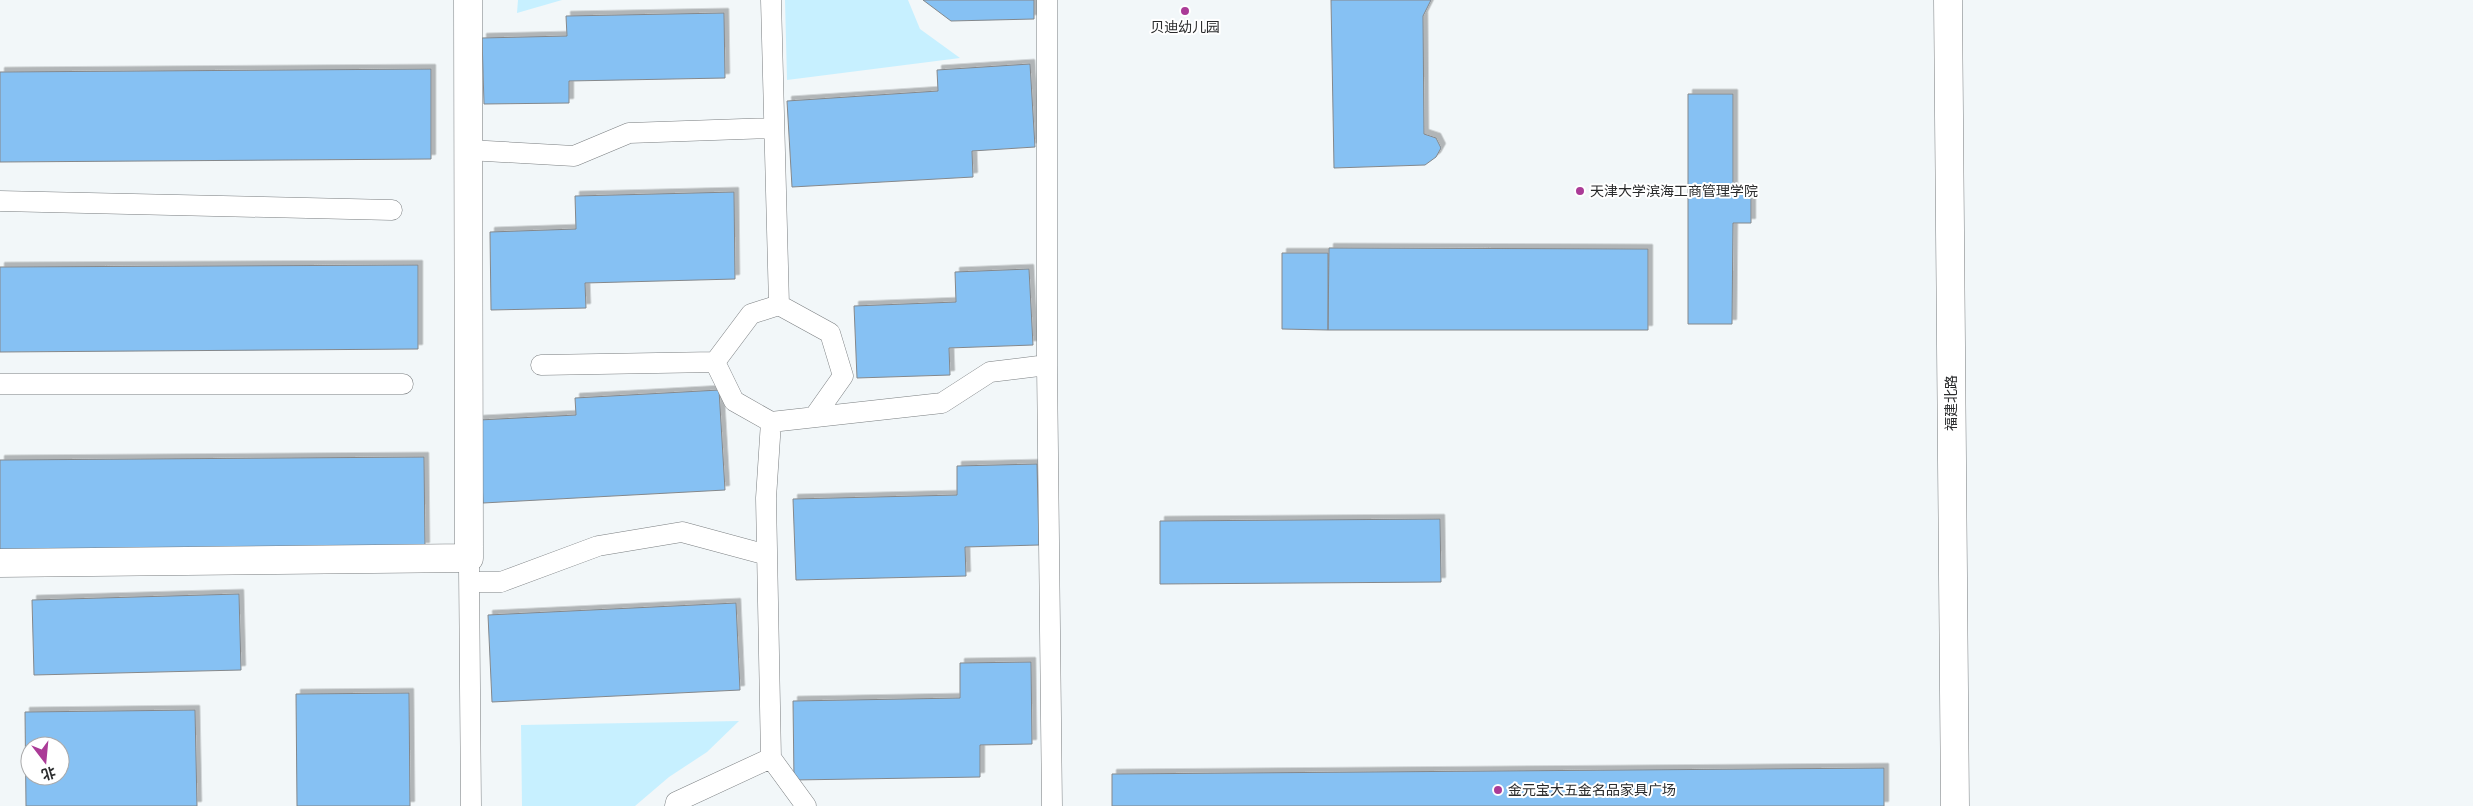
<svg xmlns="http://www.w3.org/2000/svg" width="2473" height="806" viewBox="0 0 2473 806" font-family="'Times New Roman','Noto Sans SC',serif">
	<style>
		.green { fill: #c7f0ff }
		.building { fill: #86c1f3; stroke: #85888b; fill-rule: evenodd; filter: url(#shadow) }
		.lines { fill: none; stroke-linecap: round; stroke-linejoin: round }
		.lane-casing { stroke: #7a7e80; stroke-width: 21 }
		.street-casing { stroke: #7a7e80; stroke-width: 29 }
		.secondary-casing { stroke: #7a7e80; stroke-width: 29 }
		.lane { stroke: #fff; stroke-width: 20 }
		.street { stroke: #fff; stroke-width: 28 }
		.secondary { stroke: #fff; stroke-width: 28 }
		.poi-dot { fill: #ab3b97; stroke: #fff; stroke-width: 2 }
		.labels { text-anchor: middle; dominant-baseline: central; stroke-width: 4; stroke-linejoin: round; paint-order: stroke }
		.poi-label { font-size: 14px; fill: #2a2b2c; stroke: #fff; text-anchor: start }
		.street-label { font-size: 14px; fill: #2a2b2c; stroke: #fff }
	</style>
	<defs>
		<filter id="shadow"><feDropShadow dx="4.5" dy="-4.5" stdDeviation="0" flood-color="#0004"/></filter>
	</defs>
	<rect width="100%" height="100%" fill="#f2f7f9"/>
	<path class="green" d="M518,0H562L517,13Z
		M785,0H908L920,29L960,58L787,80Z
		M739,721L707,752L669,777L635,806H522L521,725Z"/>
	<path class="building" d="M923,0H1034V19L951,21Z
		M1331,0H1431L1423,16L1424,134L1436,138L1441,148L1436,157L1425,165L1334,168Z
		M724,13L725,78L569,81V103L484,104L482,38L567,36L566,16Z
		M1030,64L1035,147L972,151L973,177L792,187L787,101L938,91L937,70Z
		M431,69V159L0,162V72Z
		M1688,94H1733V193L1751,194V223H1733L1732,324H1688Z
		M734,192L735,279L585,283L586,308L491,310L490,232L576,229L575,196Z
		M1329,248L1648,249V330H1328Z
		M1282,253H1328V330L1282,329Z
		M418,265V349L0,352V267Z
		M1029,269L1033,345L949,348L950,375L857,378L854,306L956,302L955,272Z
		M719,390L725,490L483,503L479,420L576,415L575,398Z
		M424,457L425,547L0,551V460Z
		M1037,464L1039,545L965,547L966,576L796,580L793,499L957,495V466Z
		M1440,519L1441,582L1160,584V521Z
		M239,594L241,670L34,675L32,600Z
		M736,603L740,690L492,702L488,615Z
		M1031,662L1032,744L980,745V777L794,780L793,701L960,698V663Z
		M409,693L410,806H297L296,694Z
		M195,710L197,806H26L25,712ZM30,746H60V776H30Z
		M1884,768V806H1112V774Z"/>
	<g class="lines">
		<g class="lane-casing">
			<path id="lane" d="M771,0L779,305
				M1047,0V365
				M468,150L574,156L629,133L774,128
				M0,201L392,210
				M715,362L751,314L779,305L830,333L843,376L814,417
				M541,365L715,362L734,401L771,422
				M0,384H403
				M469,568L471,806
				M470,582H501L598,546L682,532L767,555
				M771,758L806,806
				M675,806L676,802L771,758L766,498L771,422L942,403L990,372L1047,365L1052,806"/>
		</g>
		<g class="street-casing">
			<path id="street" d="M0,563L469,558L468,0"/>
		</g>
		<g class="secondary-casing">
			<path id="secondary" d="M1948,0L1955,806"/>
		</g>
		<use href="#lane" class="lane"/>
		<use href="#street" class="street"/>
		<use href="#secondary" class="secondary"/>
	</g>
	<g class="poi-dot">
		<circle cx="1185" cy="11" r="5"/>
		<circle cx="1580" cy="191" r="5"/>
		<circle cx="1498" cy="790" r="5"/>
	</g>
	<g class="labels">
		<g class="poi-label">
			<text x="1185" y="27" text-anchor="middle">贝迪幼儿园</text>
			<text x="1590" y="191">天津大学滨海工商管理学院</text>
			<text x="1508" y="790">金元宝大五金名品家具广场</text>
		</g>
		<g class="street-label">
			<text transform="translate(1951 403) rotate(-90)">福建北路</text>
		</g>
	</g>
	<g transform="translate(45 761) rotate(164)"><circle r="24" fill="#ffffff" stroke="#aaaaab"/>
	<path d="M0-4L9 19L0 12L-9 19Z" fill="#ab3b97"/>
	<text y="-8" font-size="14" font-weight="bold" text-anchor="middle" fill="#2a2b2c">北</text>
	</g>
</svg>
